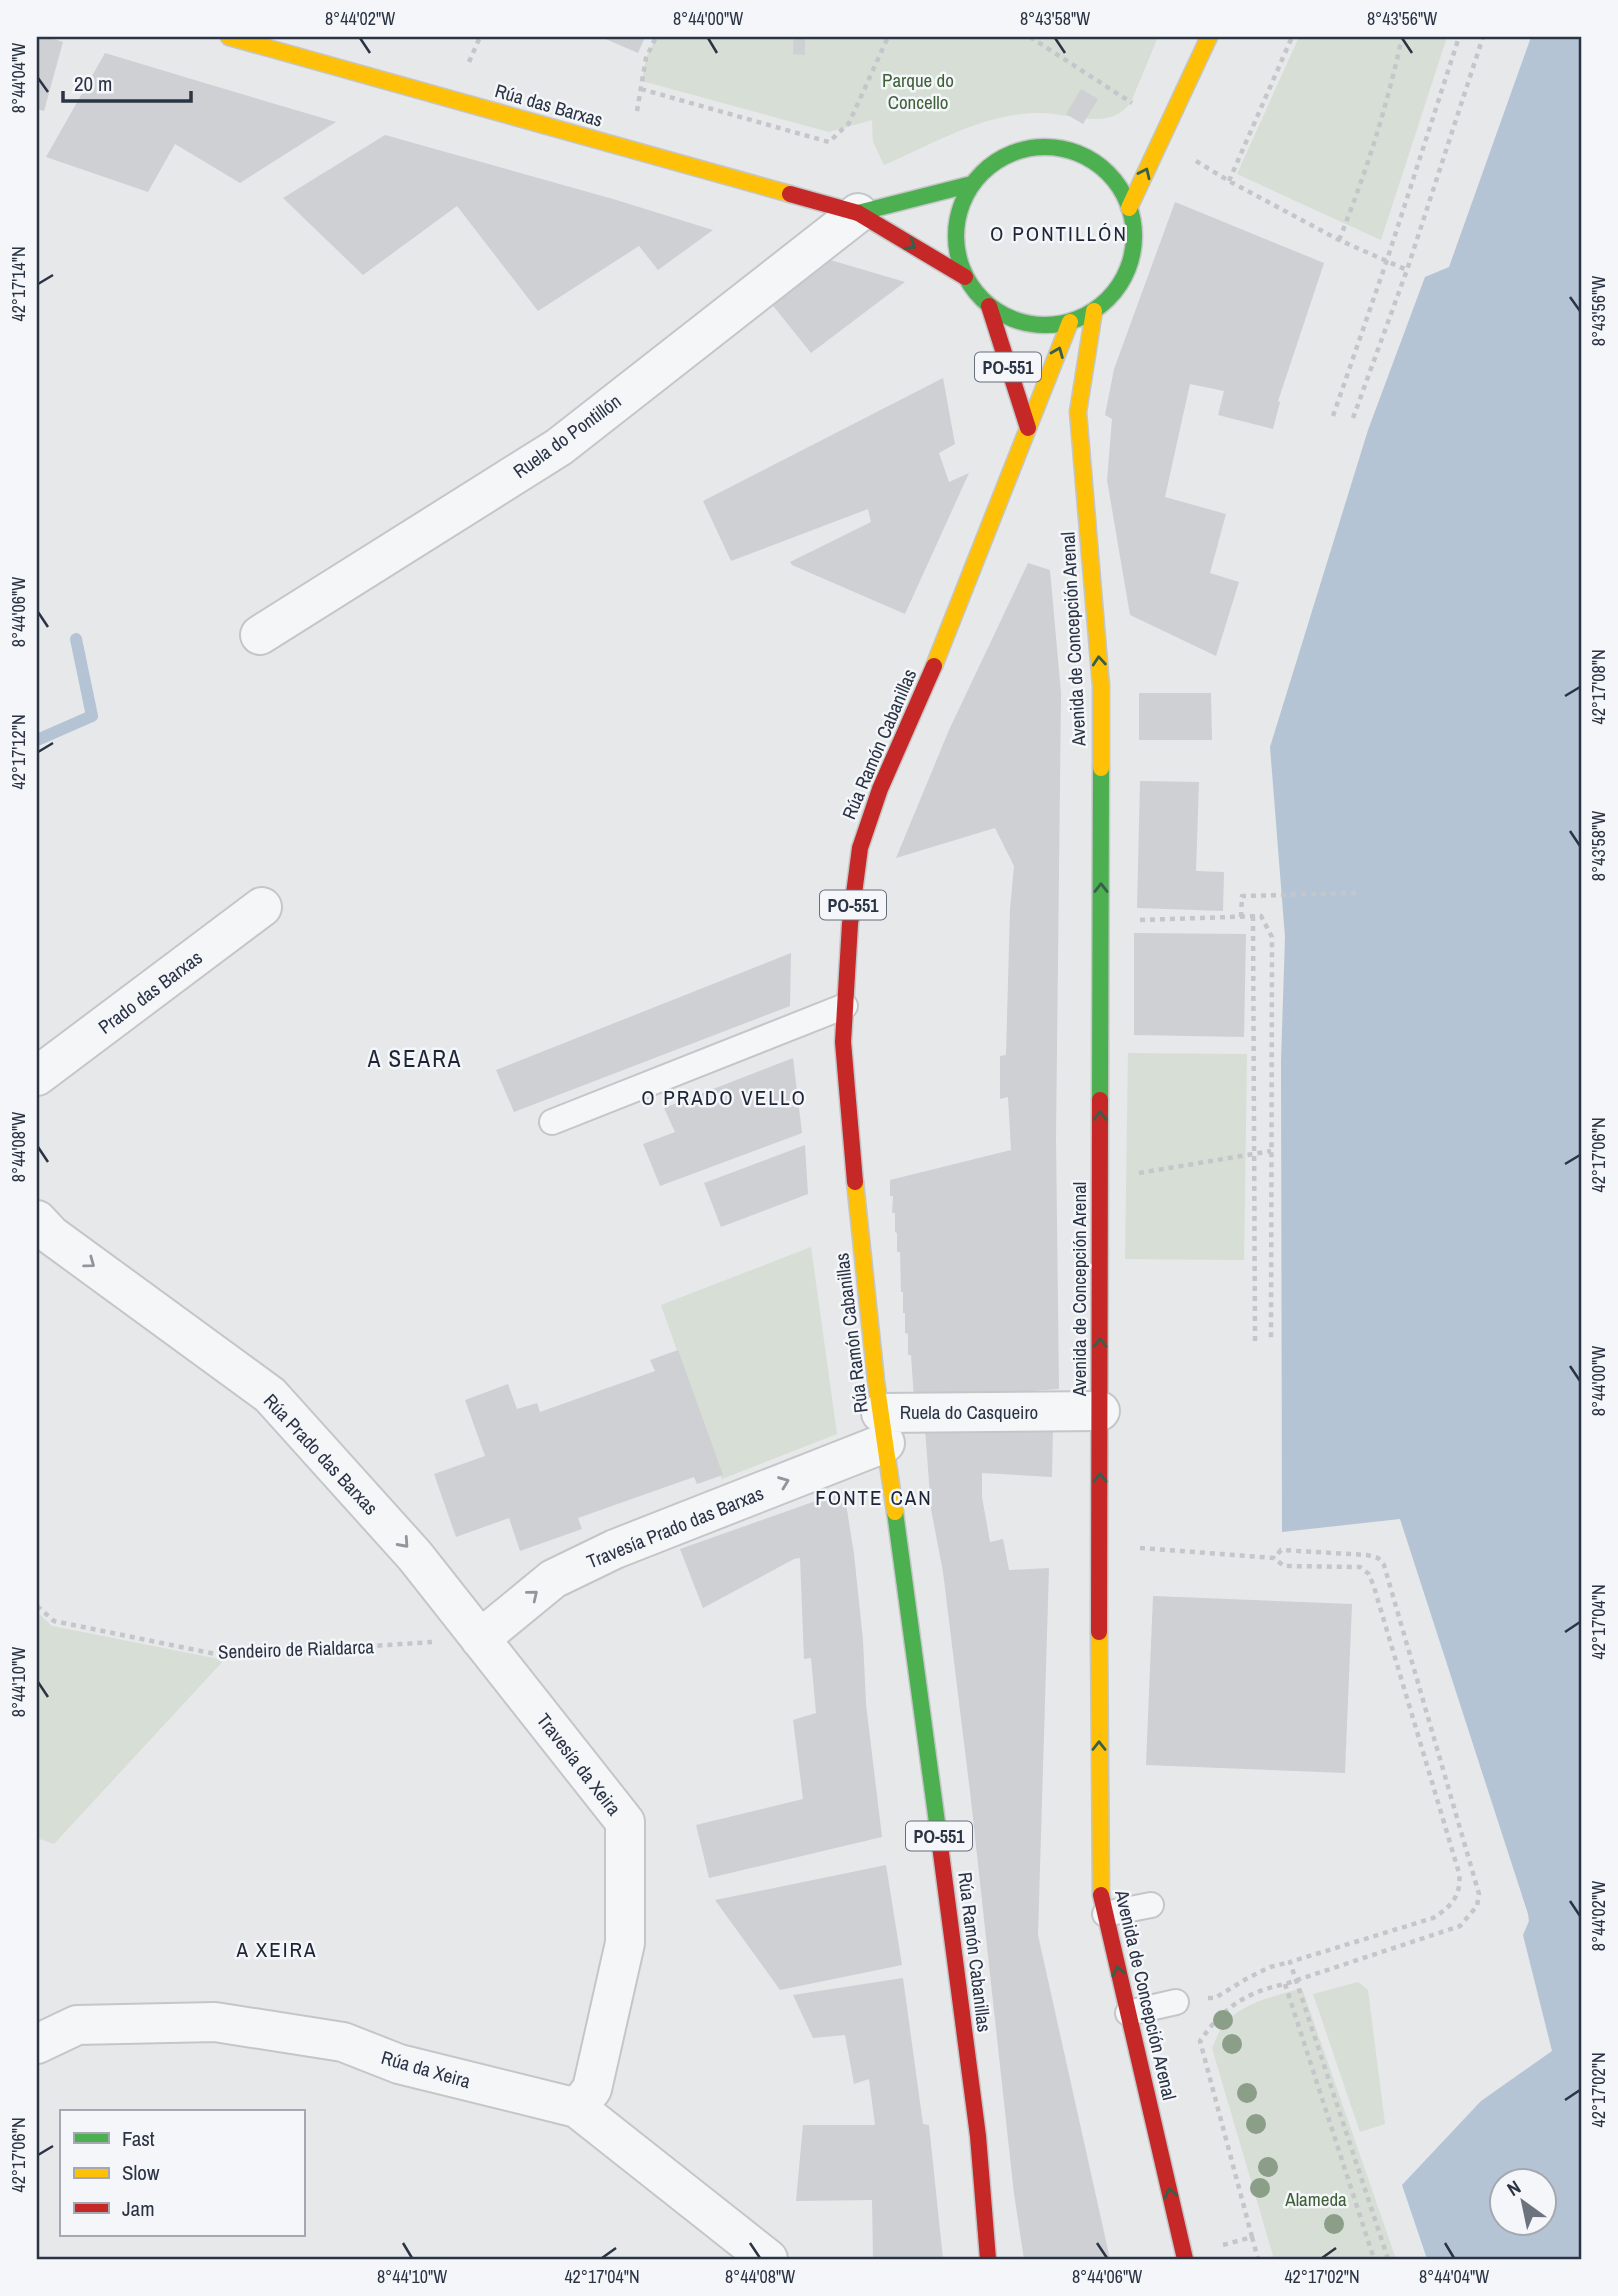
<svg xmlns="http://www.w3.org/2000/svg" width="1618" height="2296" viewBox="0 0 1618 2296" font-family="'Archivo Narrow',sans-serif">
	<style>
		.green { fill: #d6ded6 }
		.water { fill: #b4c4d5; fill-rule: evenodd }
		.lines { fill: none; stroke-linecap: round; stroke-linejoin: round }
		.stream { stroke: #b4c4d5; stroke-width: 12 }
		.building { fill: #ced0d3 }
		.lane-casing { stroke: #c4c6c8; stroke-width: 28 }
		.street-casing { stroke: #c4c6c8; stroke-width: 42 }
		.fast-casing { stroke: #c4c6c8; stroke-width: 19 }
		.slow-casing { stroke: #c4c6c8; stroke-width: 19 }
		.jam-casing { stroke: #c4c6c8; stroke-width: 19 }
		.path { stroke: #c5c6ca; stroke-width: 4.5; stroke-dasharray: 5 5; stroke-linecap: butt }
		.lane { stroke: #f5f6f7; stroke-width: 24 }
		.street { stroke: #f5f6f7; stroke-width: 38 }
		.fast { stroke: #4caf50; stroke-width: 16 }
		.slow { stroke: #ffc107; stroke-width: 16 }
		.jam { stroke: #c62828; stroke-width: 16 }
		.tree { fill: #8a9e88 }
		.oneway { stroke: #375f49 }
		.oneway2 { stroke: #90959e }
		.ticks { fill: none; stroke: #2b3445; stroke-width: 2.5 }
		.labels { text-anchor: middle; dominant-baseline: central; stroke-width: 5; stroke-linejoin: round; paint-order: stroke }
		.shield { fill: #f4f6f9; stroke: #676e7b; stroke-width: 2 }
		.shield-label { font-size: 18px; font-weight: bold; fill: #2b3445 }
		.park-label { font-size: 19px; fill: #3f6138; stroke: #f4f6f9 }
		.street-label { font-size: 19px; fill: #2b3445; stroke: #f4f6f9 }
		.neighbourhood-label { font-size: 21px; letter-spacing: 2px; fill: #1d2536; stroke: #f4f6f9 }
		.quarter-label { font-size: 23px; letter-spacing: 2px; fill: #1d2536; stroke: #f4f6f9 }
		.neatline { fill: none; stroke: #2b3445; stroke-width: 2.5 }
		.ticks-label { font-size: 18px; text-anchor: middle; fill: #2b3445 }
	</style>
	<rect width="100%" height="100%" fill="#e6e8ea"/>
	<path class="green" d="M656,37H1158L1131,102C1110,132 1071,113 1041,113C985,112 934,144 884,165L873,142L872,120L829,132L642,81L646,58Z
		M1299,37H1447L1381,240L1237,174Z
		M1128,1053L1247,1054L1244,1260L1125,1259Z
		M811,1247L837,1434L722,1479L661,1305Z
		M37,1612L52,1626L224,1660L54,1844L37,1838Z
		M1358,1982L1368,1990L1385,2124L1360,2132L1313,1994Z
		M1302,1988L1396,2259H1274L1212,2048C1216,2040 1219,2029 1225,2023C1244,2002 1276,1996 1302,1988Z"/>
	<path class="water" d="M1531,37H1581V2259H1427L1402,2185L1481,2101L1552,2051L1523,1935L1529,1921L1528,1914L1400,1519L1282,1532L1281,1061L1285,937L1270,747L1368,430L1425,277L1449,267ZM1502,2180H1544V2222H1502Z"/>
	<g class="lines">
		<path class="stream" d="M37,740L92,716L76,639"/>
	</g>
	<path class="building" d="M37,37H48L63,42L44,111L37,109Z
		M601,37H645L638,53Z
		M794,37H805V55L793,54Z
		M105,53L208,84L336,122L240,183L175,144L148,192L46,157Z
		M1081,89L1098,99L1083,124L1066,114Z
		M385,135L613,199L713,230L658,270L639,246L538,311L457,206L363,275L283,198Z
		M1175,202L1324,263L1278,401L1280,402L1273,429L1218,415L1224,391L1190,384L1165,497L1226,514L1210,573L1239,582L1216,656L1130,615L1107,480L1112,419L1105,415L1114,369Z
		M827,259L905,282L811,353L770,302Z
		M943,378L955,444L939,453L949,482L969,473L905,614L792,565L790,562L871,522L868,509L731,561L703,501Z
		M1028,563L1050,570L1061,693L1056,1138L1059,1389L914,1399L911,1355H908V1334L905,1333V1313H903V1292H901L900,1252H897V1233L895,1232V1213H892L893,1196H890V1180L1011,1150L1008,1097L1000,1099V1056L1006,1055L1010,909L1014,866L995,828L896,858L949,730Z
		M1139,693H1211L1212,740H1139Z
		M1140,781L1199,782L1196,871L1224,872L1223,911L1137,908Z
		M1134,933L1246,934L1244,1037L1134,1035Z
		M791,953L790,1006L514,1112L496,1070Z
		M793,1058L802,1133L660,1186L643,1144L675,1132L664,1108Z
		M805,1145L808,1194L721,1227L704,1183Z
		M678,1350L723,1475L697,1484L694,1477L578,1518L582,1529L520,1551L509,1518L456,1537L434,1474L485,1456L465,1400L508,1384L517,1409L537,1403L540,1412L655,1371L650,1360Z
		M925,1428H1053L1052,1477L982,1473V1497L990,1542L1003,1539L1009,1570L1049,1568L1038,1935L1110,2259H1024L1014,2194L971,1800L943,1572L931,1509Z
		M844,1491L854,1554L863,1640L866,1704L882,1837L709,1878L696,1825L803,1799L793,1720L816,1713L811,1658L804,1659L800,1558L794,1559L703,1608L680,1549Z
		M1153,1596L1352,1604L1345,1773L1146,1765Z
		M886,1865L902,1965L780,1990L715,1900Z
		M903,1978L923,2124L929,2125L943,2259H873L872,2200L796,2201L803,2125H875L869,2079L854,2084L845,2035L813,2038L793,1995Z"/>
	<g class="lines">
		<g class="lane-casing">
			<path id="lane" d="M552,1122L845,1006
				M1105,1914L1151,1905
				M1128,2013L1176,2002"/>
		</g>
		<g class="street-casing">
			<path id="street" d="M260,635L559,447L858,213
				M37,1076L262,907
				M37,1220L51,1235L270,1395L415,1556L625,1822V1943L592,2089L577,2108
				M881,1413L1100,1411
				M480,1639L553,1579L615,1549L885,1443
				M37,2044L77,2025L215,2022L343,2042L399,2064L577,2108L768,2259"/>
		</g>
		<g class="fast-casing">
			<path id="fast" d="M956 236a89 89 0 1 1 178 0a89 89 0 1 1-178 0Z
				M858,213L972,184
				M1100,1100L1101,768
				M895,1512L938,1830"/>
		</g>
		<g class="slow-casing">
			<path id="slow" d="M229,37L790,194
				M1129,208L1209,37
				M1094,311L1078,412L1101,686V768
				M934,666L1070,322
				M855,1182L876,1381L895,1512
				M1099,1632L1101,1895"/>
		</g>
		<g class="jam-casing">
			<path id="jam" d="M790,194L858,213L965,277
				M989,306L1028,428
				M855,1182L843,1042L850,924L860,848L880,789L934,666
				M1099,1632L1100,1100
				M938,1830L978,2136L988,2259
				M1101,1895L1185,2259"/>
		</g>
		<path class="path" d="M1030,37L1132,103
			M469,62L480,37
			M641,89L829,142L849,123L888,37
			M637,111L646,58L656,37
			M1196,161L1229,181L1339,240L1407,270
			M1229,181L1292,37
			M1339,240C1366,173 1387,107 1402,37
			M1333,416L1387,260L1459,37
			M1353,418L1407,270L1483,37
			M1253,916L1255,1341
			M1241,917L1242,896L1359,893
			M1140,920L1261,916L1272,937L1271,1342
			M1139,1173L1271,1151
			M1140,1548L1274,1558L1284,1566L1360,1567L1369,1574L1374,1587L1459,1873C1462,1895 1451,1907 1433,1918L1290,1962L1388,2259
			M37,1606L54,1621L225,1656L432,1642
			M1285,1984L1374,2259
			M1208,1998H1215L1246,1979L1270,1967L1290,1962
			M1252,2237L1200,2041C1223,2008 1244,1993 1285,1984L1460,1926L1477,1906L1479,1894L1384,1565L1378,1558L1367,1555L1281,1550L1274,1558
			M1223,2245L1252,2237L1258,2259"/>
		<use href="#lane" class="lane"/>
		<use href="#street" class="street"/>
		<use href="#fast" class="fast"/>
		<use href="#slow" class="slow"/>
		<use href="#jam" class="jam"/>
	</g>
	<g class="tree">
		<circle cx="1223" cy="2020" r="10"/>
		<circle cx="1232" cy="2044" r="10"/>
		<circle cx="1247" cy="2093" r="10"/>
		<circle cx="1256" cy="2124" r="10"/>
		<circle cx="1268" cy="2167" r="10"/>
		<circle cx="1260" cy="2188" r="10"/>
		<circle cx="1334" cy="2224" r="10"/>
	</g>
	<defs><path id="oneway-chevron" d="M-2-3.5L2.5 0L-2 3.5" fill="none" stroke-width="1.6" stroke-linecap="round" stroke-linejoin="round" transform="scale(1.75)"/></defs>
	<g class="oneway">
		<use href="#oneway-chevron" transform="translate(1145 173) rotate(-65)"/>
		<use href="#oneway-chevron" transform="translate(911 245) rotate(31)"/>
		<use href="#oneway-chevron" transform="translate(1058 352) rotate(-68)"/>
		<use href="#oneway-chevron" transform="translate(1099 661) rotate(-95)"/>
		<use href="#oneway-chevron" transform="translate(1101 888) rotate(-90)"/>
		<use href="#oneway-chevron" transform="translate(1100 1116) rotate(-90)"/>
		<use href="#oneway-chevron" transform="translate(1100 1343) rotate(-90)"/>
		<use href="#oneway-chevron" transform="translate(1100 1478) rotate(-90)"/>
		<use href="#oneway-chevron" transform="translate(1099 1746) rotate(-90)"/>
		<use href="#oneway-chevron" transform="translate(1118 1971) rotate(-103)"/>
		<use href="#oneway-chevron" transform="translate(1170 2193) rotate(-103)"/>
	</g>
	<g class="oneway2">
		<use href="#oneway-chevron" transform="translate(90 1263) rotate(36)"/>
		<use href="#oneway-chevron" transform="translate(784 1482) rotate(-21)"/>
		<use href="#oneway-chevron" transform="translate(404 1543) rotate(48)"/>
		<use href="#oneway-chevron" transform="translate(533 1595) rotate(-39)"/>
	</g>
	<path class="ticks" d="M360,38L370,53M708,38L717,53M1055,38L1065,53M1402,38L1412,53M38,78L48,92M38,284L53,275M1570,297L1580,311M38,612L48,627M1565,696L1580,687M38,752L53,743M1570,831L1580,846M38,1147L48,1162M1565,1164L1580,1155M1570,1366L1580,1381M1565,1632L1580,1622M38,1682L48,1697M1570,1901L1580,1916M1565,2100L1580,2090M38,2155L53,2146M403,2243L412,2258M750,2243L760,2258M1097,2243L1107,2258M1445,2243L1454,2258M602,2258L616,2248M1322,2258L1336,2248"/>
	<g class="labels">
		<g class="shield">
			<rect x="975" y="352.5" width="66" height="29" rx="5"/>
			<rect x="820" y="890.5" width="66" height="29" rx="5"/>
			<rect x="906" y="1821.5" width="66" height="29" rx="5"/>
		</g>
		<g class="shield-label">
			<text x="1008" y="367">PO-551</text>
			<text x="853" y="905">PO-551</text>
			<text x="939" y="1836">PO-551</text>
		</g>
		<g class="park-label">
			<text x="918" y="80">Parque do<tspan x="918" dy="22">Concello</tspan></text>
			<text x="1316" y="2199">Alameda</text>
		</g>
		<g class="street-label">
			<text transform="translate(549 105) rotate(16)">Rúa das Barxas</text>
			<text transform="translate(567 436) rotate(-36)">Ruela do Pontillón</text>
			<text transform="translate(1073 639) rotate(-93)">Avenida de Concepción Arenal</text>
			<text transform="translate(879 744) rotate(-67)">Rúa Ramón Cabanillas</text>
			<text transform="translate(150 992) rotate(-37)">Prado das Barxas</text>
			<text transform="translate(1079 1289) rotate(-90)">Avenida de Concepción Arenal</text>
			<text transform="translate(851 1333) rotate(-97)">Rúa Ramón Cabanillas</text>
			<text x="969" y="1412">Ruela do Casqueiro</text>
			<text transform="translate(321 1454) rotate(47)">Rúa Prado das Barxas</text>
			<text transform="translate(675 1527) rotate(-22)">Travesía Prado das Barxas</text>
			<text transform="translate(296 1649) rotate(-2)">Sendeiro de Rialdarca</text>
			<text transform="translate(579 1764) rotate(52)">Travesía da Xeira</text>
			<text transform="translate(975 1952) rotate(83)">Rúa Ramón Cabanillas</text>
			<text transform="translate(1146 1995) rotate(77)">Avenida de Concepción Arenal</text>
			<text transform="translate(426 2069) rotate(16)">Rúa da Xeira</text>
		</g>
		<g class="neighbourhood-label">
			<text x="1059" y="233">O PONTILLÓN</text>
			<text x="724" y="1097">O PRADO VELLO</text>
			<text x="874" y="1497">FONTE CAN</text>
			<text x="277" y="1949">A XEIRA</text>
		</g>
		<g class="quarter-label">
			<text x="415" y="1058">A SEARA</text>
		</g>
	</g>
	<rect width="1618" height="2296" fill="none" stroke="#f4f6f9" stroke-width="77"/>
	<rect x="60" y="2110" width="245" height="126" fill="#f4f6f9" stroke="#a4a8b1" stroke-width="2"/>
	<rect x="74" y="2133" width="35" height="10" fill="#4caf50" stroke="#a4a8b1" stroke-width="2"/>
	<text x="122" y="2146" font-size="21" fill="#2b3445">Fast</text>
	<rect x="74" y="2168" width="35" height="10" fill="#ffc107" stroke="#a4a8b1" stroke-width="2"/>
	<text x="122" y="2180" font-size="21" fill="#2b3445">Slow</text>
	<rect x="74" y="2203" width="35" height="10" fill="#c62828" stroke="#a4a8b1" stroke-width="2"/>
	<text x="122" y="2216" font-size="21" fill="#2b3445">Jam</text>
	<g transform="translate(1523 2202) rotate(327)"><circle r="33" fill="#f4f6f9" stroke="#a4a8b1" stroke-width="2"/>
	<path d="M0-5L12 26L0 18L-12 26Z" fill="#6c737f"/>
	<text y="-10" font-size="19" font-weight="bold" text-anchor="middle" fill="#2b3445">N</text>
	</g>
	<path d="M63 91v10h128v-10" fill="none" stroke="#2b3445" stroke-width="3.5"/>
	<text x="74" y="91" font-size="21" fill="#2b3445" stroke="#f4f6f9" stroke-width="5" paint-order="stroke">20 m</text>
	<rect x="38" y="38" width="1542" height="2220" class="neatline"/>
	<g class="ticks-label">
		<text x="360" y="25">8°44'02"W</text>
		<text x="708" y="25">8°44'00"W</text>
		<text x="1055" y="25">8°43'58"W</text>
		<text x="1402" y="25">8°43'56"W</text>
		<text transform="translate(19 78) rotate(-90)" y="6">8°44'04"W</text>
		<text transform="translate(19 284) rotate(-90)" y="6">42°17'14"N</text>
		<text transform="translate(1599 311) rotate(-90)" y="6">8°43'56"W</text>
		<text transform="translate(19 612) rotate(-90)" y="6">8°44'06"W</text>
		<text transform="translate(1599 687) rotate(-90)" y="6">42°17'08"N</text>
		<text transform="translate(19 752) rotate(-90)" y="6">42°17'12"N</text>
		<text transform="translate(1599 846) rotate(-90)" y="6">8°43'58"W</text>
		<text transform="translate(19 1147) rotate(-90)" y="6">8°44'08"W</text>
		<text transform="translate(1599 1155) rotate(-90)" y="6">42°17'06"N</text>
		<text transform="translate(1599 1381) rotate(-90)" y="6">8°44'00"W</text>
		<text transform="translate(1599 1622) rotate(-90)" y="6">42°17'04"N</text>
		<text transform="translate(19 1682) rotate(-90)" y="6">8°44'10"W</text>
		<text transform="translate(1599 1916) rotate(-90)" y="6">8°44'02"W</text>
		<text transform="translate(1599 2090) rotate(-90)" y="6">42°17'02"N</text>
		<text transform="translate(19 2155) rotate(-90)" y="6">42°17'06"N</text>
		<text x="412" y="2283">8°44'10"W</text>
		<text x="602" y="2283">42°17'04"N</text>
		<text x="760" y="2283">8°44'08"W</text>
		<text x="1107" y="2283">8°44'06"W</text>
		<text x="1322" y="2283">42°17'02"N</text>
		<text x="1454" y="2283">8°44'04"W</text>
	</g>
</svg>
